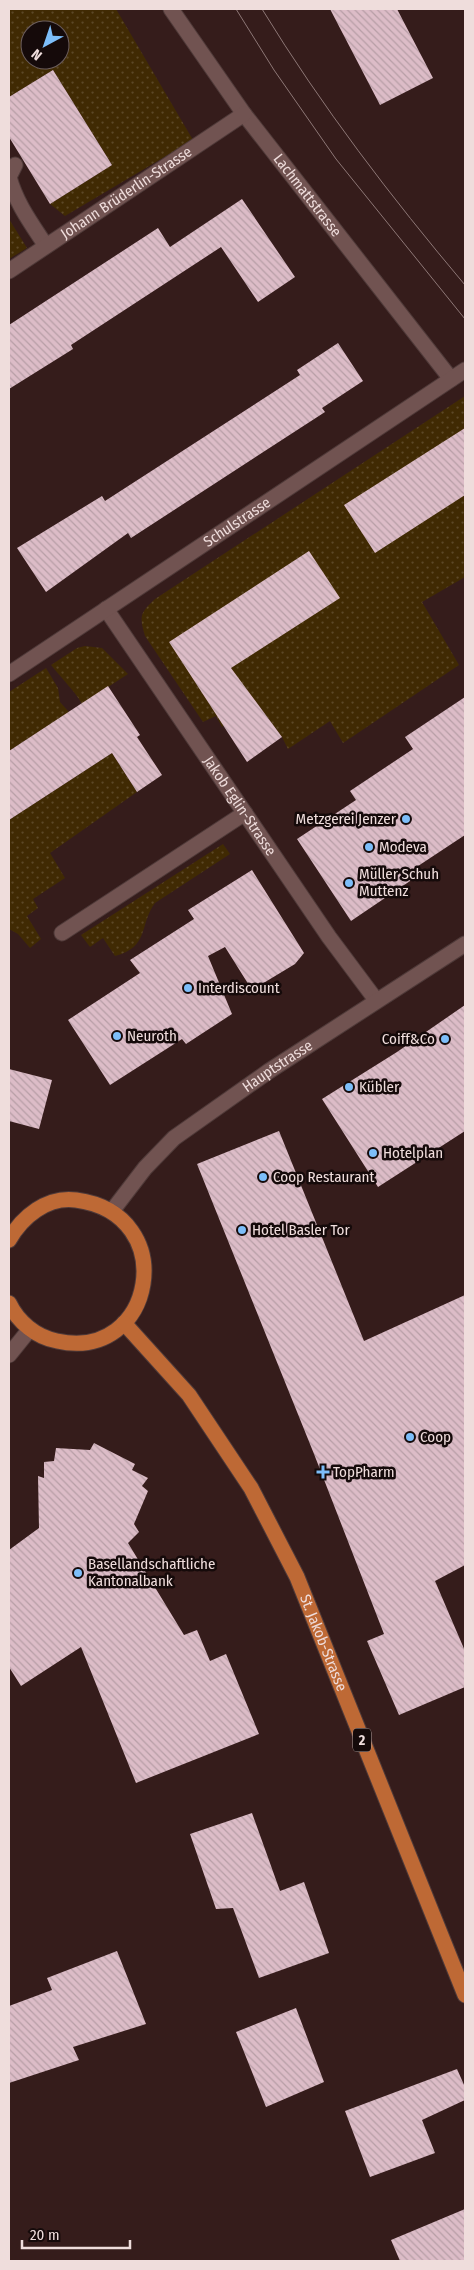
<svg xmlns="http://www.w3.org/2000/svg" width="474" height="2270" viewBox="0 0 474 2270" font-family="'Fira Sans Condensed',sans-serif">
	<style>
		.grass { fill: url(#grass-dots); fill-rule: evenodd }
		.building { fill: url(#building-back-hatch) }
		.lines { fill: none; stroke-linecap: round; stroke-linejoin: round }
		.service-casing { stroke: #4f3a39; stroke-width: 17 }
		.minor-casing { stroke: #4f3a39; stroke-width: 17 }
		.tertiary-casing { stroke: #4f3a39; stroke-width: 17 }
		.primary-casing { stroke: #4f3a39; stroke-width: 17 }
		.service { stroke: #715351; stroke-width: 15 }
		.minor { stroke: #715351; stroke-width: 15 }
		.tertiary { stroke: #715351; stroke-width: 15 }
		.primary { stroke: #be6935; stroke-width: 15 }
		.tram { stroke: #8d7776; stroke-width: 1 }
		.poi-dot { fill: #7dbef9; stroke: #150a0a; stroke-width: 2 }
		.labels { text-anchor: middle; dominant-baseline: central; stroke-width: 5; stroke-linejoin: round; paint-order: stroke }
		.shield { fill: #150a0a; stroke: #ae9e9d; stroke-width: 1 }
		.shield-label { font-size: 14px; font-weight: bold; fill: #efdddc }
		.street-label { font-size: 15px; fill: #efdddc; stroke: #150a0a }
		.poi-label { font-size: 15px; fill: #efdddc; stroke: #150a0a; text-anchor: start }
	</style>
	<defs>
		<pattern id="grass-dots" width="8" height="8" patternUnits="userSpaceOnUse" patternTransform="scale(1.25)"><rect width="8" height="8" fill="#402a03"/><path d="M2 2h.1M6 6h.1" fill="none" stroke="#5c4827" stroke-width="1.8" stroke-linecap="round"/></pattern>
		<pattern id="building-back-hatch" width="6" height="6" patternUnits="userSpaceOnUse" patternTransform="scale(1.25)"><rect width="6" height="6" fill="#dcbcc7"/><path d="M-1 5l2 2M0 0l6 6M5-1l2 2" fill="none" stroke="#b79ea6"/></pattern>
	</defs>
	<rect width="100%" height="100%" fill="#351c1b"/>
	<path class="grass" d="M9,9H116L193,140L65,216L50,204L112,165L53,70L9,97ZM30,30H60V60H30Z
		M9,219L27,248L9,259Z
		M465,396V577L422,602L459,665L343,743L330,721L288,749L282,737L256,702L222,727L216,716L203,722L145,636C139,616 140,613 155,599Z
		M85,646L102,648L128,674L82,704C74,690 61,678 51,665L77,648Z
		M46,668L58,688L60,702L69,712L9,751V692Z
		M112,753L137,792L50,853L65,878L33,899L38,908L27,916L41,939L30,948L18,934L9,929V820Z
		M223,844L230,854L155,903C139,924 150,947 115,956L103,938L90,947L81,935Z"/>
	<path class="building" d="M330,9H397L433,78L380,105Z
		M53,70L112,165L50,204L9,137V97Z
		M242,199L295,277L258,302L221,247L71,345L73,349L9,389V325L158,228L170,247Z
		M338,343L363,381L322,408L325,412L131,538L128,533L46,592L17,548L102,496L105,501L300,375L297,370Z
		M465,428V495L375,553L344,505Z
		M309,551L340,598L231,668L282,737L247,762L169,642Z
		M108,686L140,735L137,737L162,775L137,792L112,753L9,820V751Z
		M465,697V835L409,872L413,879L351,921L297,839L356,800L350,791L413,749L405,737Z
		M252,870L304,953L295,964L252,990L225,947L208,956L232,1014L186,1044L182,1039L110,1085L68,1020L140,973L130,960L194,919L188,910Z
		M465,1005V1131L378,1187L322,1099L397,1052Z
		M9,1069L52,1080L39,1129L9,1121Z
		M279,1131L364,1341L465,1295V1565L435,1581L465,1651V1687L399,1715L367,1641L384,1634L314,1454L197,1164Z
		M94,1443L135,1464L132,1470L148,1478L142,1486L148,1491L134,1524L139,1532L128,1543L184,1635L197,1630L210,1661L226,1654L259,1734L136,1783L81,1647L21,1686L9,1667V1550L39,1528L38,1476L44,1478V1462L54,1461L56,1448L90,1450Z
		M252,1813L280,1891L304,1882L329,1953L259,1978L233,1908L216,1909L190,1834Z
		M117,1951L146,2024L73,2047L79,2060L9,2083V2006L52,1990L47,1978Z
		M296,2008L324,2082L266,2107L236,2032Z
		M457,2069L465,2087V2100L422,2120L435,2153L370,2177L345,2111Z
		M465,2209V2261H400L391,2240Z"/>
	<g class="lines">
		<g class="service-casing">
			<path id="service" d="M15,165L9,177C16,203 31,223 46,246
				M62,933L245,813"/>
		</g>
		<g class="minor-casing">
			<g id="minor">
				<path id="s1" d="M171,9L244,114L451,379"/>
				<path id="s2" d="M9,271L244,114"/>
				<path id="s3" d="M106,609L329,937L376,1000"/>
				<path id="s4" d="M9,674L465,370"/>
			</g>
		</g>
		<g class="tertiary-casing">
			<g id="tertiary">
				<path id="s5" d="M112,1211L145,1168L174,1138L269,1071L465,944"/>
				<path d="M9,1355L30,1329"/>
			</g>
		</g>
		<g class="primary-casing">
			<g id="primary">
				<path d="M9,1240C22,1217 47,1196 76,1200C182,1214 155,1363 57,1341C36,1337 18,1322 9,1303"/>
				<path id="s6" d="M124,1323L189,1395L251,1488L297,1577L465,1995"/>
			</g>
		</g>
		<use href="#service" class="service"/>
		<use href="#minor" class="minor"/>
		<use href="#tertiary" class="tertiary"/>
		<use href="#primary" class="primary"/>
		<path class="tram" d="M236,9L274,70L336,159L465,319
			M262,9C322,107 391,197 465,285"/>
	</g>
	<g class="poi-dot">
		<circle cx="406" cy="819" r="5"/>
		<circle cx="369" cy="847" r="5"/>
		<circle cx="349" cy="883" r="5"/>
		<circle cx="188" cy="988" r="5"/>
		<circle cx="117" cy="1036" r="5"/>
		<circle cx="445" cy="1039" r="5"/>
		<circle cx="349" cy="1087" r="5"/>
		<circle cx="373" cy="1153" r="5"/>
		<circle cx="263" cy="1177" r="5"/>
		<circle cx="242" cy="1230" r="5"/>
		<circle cx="410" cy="1437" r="5"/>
		<path d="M320.5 1464.5h5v5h5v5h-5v5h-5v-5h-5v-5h5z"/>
		<circle cx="78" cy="1573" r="5"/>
	</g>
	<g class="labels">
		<rect class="shield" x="353" y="1728.5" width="18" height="23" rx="4"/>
		<g class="shield-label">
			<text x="362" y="1740">2</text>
		</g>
		<g class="street-label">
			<text stroke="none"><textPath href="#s2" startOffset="141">Johann Brüderlin-Strasse</textPath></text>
			<text stroke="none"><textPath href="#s1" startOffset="231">Lachmattstrasse</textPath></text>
			<text stroke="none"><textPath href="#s4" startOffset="274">Schulstrasse</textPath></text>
			<text stroke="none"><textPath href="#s3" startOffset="238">Jakob Eglin-Strasse</textPath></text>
			<text stroke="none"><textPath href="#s5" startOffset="222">Hauptstrasse</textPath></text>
			<text stroke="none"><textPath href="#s6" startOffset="380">St. Jakob-Strasse</textPath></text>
		</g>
		<g class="poi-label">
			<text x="396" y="819" text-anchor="end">Metzgerei Jenzer</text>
			<text x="379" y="847">Modeva</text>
			<text x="359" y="874">Müller Schuh<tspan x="359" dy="17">Muttenz</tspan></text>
			<text x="198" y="988">Interdiscount</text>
			<text x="127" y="1036">Neuroth</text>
			<text x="435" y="1039" text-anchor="end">Coiff&amp;Co</text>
			<text x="359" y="1087">Kübler</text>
			<text x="383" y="1153">Hotelplan</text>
			<text x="273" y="1177">Coop Restaurant</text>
			<text x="252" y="1230">Hotel Basler Tor</text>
			<text x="420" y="1437">Coop</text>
			<text x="333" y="1472">TopPharm</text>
			<text x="88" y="1564">Basellandschaftliche<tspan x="88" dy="17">Kantonalbank</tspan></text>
		</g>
	</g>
	<rect width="474" height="2270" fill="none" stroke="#efdddc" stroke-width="20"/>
	<g transform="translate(45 45) rotate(220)"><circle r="24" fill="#150a0a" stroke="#6c5e5e"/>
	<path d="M0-4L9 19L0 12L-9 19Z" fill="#7dbef9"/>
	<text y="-8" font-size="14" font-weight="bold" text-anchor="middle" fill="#efdddc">N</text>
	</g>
	<path d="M22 2240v8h108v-8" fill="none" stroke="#efdddc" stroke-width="2.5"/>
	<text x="30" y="2240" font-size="15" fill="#efdddc" stroke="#150a0a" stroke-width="4" paint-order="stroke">20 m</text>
</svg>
